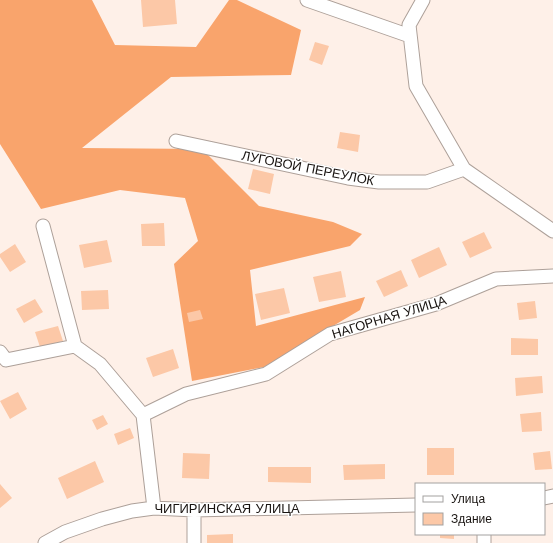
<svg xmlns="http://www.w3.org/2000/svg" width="553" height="543" viewBox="0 0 553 543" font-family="'Work Sans',sans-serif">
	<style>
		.forest { fill: #f9a46c }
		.building { fill: #fcc8a7 }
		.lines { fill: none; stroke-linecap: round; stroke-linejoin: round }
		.minor-casing { stroke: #ada099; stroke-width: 15 }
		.minor { stroke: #fff; stroke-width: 13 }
		.labels { text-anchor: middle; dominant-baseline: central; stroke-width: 3; stroke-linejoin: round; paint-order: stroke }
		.street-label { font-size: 13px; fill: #191411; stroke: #fff }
	</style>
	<rect width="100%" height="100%" fill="#fef0e8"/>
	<path class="forest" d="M0,0H92L115,45L196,47L229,0H237L301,30L291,75L171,77L82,148L202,149L259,206L333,222L362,234L350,246L250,270L256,326L365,297L360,310L264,367L192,381L174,264L198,241L185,198L120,190L41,209L0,144Z"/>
	<path class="building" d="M141,0H175L177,24L143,27Z
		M315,42L329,46L322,65L309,60Z
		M340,132L360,135L358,152L337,148Z
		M253,169L274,174L270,194L248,189Z
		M164,223L165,246H142L141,224Z
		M484,232L492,248L470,258L462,242Z
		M107,240L112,262L84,268L79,245Z
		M15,244L26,262L10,272L0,257V254Z
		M439,247L447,265L419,278L411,260Z
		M401,270L408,286L384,297L376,281Z
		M341,271L346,297L319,302L313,277Z
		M284,288L290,313L261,320L255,294Z
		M108,290L109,309L82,310L81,291Z
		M35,299L43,312L24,323L16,309Z
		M535,301L537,318L519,320L517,303Z
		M200,310L203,319L189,322L187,313Z
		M58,326L63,341L40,347L35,332Z
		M511,338L538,339V355H511Z
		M173,349L179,368L153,377L146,358Z
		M542,376L543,393L516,396L515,378Z
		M18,392L27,409L10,419L0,401Z
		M541,412L542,431L522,432L520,414Z
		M103,415L108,424L97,430L92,420Z
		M130,428L134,438L118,445L114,434Z
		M427,448H454V475H427Z
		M550,451L552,469L535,470L533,453Z
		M183,453L210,454L209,479L182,478Z
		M95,461L104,482L67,499L58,478Z
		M385,464V479L344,480L343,465Z
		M268,467H311V483L268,482Z
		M0,484L12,498L0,508Z
		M233,534V543H207V535Z
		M440,534H454V539L440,538Z"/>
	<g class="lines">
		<g class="minor-casing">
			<path id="minor" d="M307,0L410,36
				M423,0L409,25L416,86L464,169L553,231
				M176,141L348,178L379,182H427L464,169
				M43,226L75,346L100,364L143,415
				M0,352L6,360L75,346
				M544,498L553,496
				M154,508L143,415L186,394L266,374L330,334L436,304L496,279L553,276
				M484,534V543
				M45,543L65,532L102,519L132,511L154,508L194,510L416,505
				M194,543V510"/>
		</g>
		<use href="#minor" class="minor"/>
	</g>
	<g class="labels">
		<g class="street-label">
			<text transform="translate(308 168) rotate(11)">ЛУГОВОЙ ПЕРЕУЛОК</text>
			<text transform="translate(389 317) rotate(-17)">НАГОРНАЯ УЛИЦА</text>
			<text x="227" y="508">ЧИГИРИНСКАЯ УЛИЦА</text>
		</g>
	</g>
	<rect x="415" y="483" width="130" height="52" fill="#ffffff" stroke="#a3a1a0"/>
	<rect x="423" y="496" width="20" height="6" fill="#ffffff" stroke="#a3a1a0"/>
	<text x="451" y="503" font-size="12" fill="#191411">Улица</text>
	<rect x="423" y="513" width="20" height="12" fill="#fcc8a7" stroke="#a3a1a0"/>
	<text x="451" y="523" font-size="12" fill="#191411">Здание</text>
</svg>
